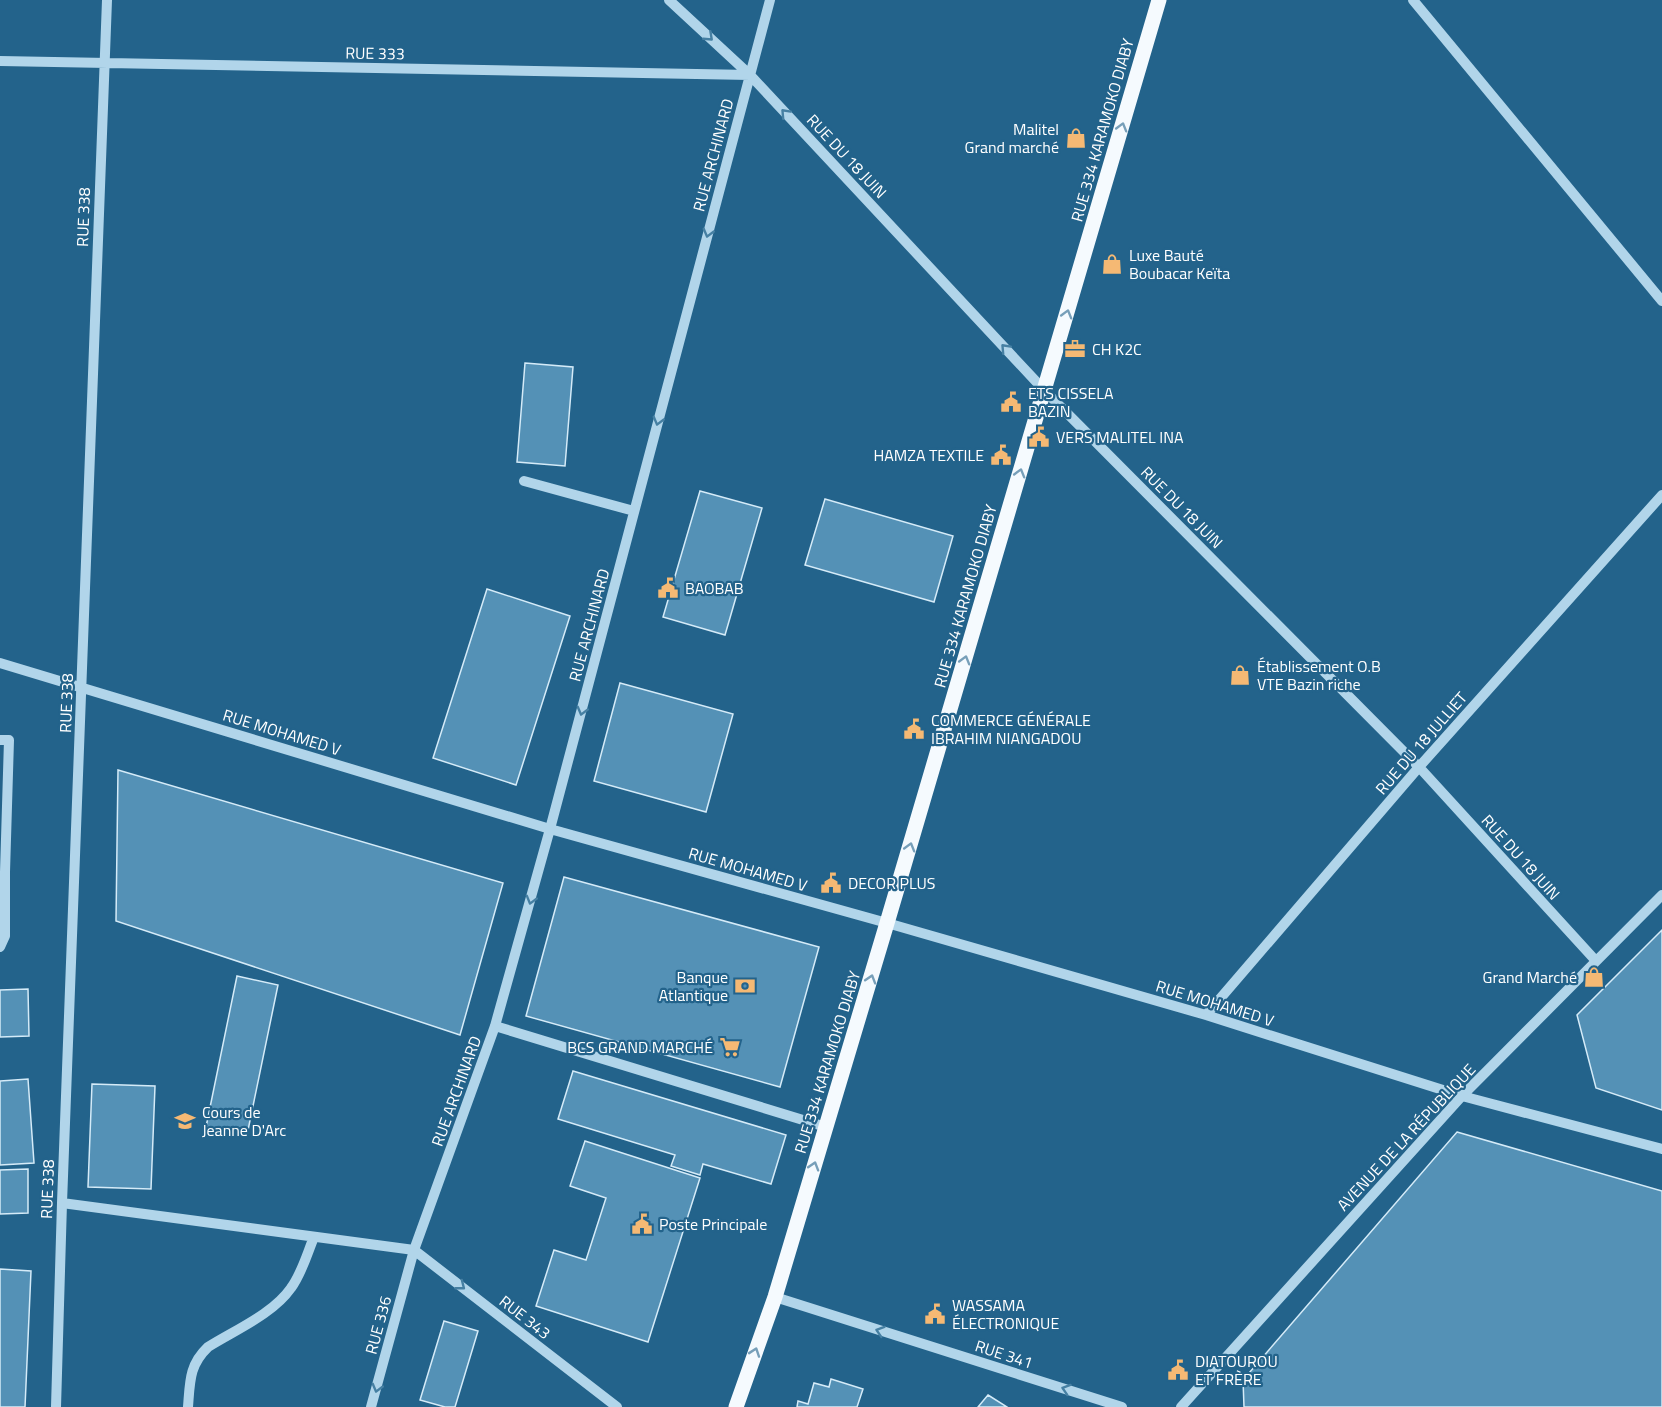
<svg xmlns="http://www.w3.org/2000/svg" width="1662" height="1407" viewBox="0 0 1662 1407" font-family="'Titillium Web',sans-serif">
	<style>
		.building { fill: #5491b6; stroke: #d5ebf8; stroke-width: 1.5 }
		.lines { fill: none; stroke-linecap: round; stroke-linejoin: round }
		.minor { stroke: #b1d5ea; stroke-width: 10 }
		.major { stroke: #f5fafe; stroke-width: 15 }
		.oneway { stroke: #4680a3 }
		.oneway2 { stroke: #779fb9 }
		.labels { text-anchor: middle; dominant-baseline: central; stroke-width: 4.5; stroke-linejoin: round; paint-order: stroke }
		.street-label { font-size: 16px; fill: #fff; stroke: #23638b }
		.poi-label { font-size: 16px; fill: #fff; stroke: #23638b; text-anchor: start }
	</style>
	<rect width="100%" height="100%" fill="#23638b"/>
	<path class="building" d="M525,363L573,367L565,466L517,462Z
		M700,491L762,508L725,635L663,617Z
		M825,499L953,536L934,602L805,565Z
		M487,589L570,616L516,785L433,758Z
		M620,683L733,714L706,812L594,781Z
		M118,770L503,883L460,1035L116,921Z
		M564,877L819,947L780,1087L526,1016Z
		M1662,930V1110L1596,1088L1577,1015Z
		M237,976L278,985L247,1135L206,1127Z
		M28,989L29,1036L0,1037V990Z
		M573,1071L786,1135L771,1184L703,1164L700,1175L671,1166L675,1155L558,1119Z
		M28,1079L34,1163L0,1165V1081Z
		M92,1084L155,1086L151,1189L88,1187Z
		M1457,1132L1662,1191V1407H1244L1243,1380Z
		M585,1141L700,1178L648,1342L536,1306L554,1250L586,1260L606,1198L570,1186Z
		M28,1169V1213L0,1214V1170Z
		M0,1269L31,1271L25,1407H0Z
		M444,1321L478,1331L455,1407H445L420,1400Z
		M831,1379L863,1389L857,1407H797L798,1401L808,1404L814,1383L829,1387Z
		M988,1395L1007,1407H978Z"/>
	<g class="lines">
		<path class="minor" d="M669,0L750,75L1044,390L1419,767L1596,961
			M1413,0L1662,301
			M0,61L750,75
			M524,481L634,511
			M0,663L550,829L887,923L1206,1015L1462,1096L1662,1149
			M0,740H9L5,872V936L0,947
			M1206,1015L1419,767L1662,495
			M495,1026L826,1127
			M62,1203L414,1250
			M414,1250L617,1407
			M775,1297L1122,1407
			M56,1407L62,1203L107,0
			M188,1407C190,1382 189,1365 208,1347C235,1330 273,1314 291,1288C302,1273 307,1254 314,1237
			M371,1407L414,1250L495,1026L550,829L770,0
			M1181,1407L1462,1096L1662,895"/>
		<path class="major" d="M736,1407L775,1297L887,923L1159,0"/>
	</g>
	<defs><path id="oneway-chevron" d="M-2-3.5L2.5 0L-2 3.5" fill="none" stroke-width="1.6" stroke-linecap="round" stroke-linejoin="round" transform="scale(1.5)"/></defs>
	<g class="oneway">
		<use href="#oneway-chevron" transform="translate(709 37) rotate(43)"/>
		<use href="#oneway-chevron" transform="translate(785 113) rotate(-133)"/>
		<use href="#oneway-chevron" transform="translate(708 233) rotate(105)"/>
		<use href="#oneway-chevron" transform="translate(1005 348) rotate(-133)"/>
		<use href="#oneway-chevron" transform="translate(658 421) rotate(105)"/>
		<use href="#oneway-chevron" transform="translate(582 711) rotate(105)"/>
		<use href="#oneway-chevron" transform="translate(531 900) rotate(106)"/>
		<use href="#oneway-chevron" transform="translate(461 1286) rotate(38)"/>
		<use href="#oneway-chevron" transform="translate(880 1331) rotate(-162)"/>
		<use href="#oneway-chevron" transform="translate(377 1388) rotate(105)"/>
		<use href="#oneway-chevron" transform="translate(1066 1389) rotate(-162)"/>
	</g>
	<g class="oneway2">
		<use href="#oneway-chevron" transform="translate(1122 127) rotate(-74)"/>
		<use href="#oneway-chevron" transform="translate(1067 314) rotate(-74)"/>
		<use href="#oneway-chevron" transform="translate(1020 473) rotate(-74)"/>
		<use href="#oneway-chevron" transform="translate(965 660) rotate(-74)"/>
		<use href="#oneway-chevron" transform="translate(910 847) rotate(-74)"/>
		<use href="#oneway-chevron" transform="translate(871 979) rotate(-73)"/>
		<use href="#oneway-chevron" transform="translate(814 1166) rotate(-73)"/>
		<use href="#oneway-chevron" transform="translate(755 1352) rotate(-71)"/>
	</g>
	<defs>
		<g id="shop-bare" transform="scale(1.62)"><path d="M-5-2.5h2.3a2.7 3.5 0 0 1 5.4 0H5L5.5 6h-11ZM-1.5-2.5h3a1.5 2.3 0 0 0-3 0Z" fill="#f5b974" stroke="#23638b" stroke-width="2.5" paint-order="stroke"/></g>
		<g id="office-bare" transform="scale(1.62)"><path d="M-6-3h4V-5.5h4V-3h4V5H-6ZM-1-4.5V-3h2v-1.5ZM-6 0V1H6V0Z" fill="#f5b974" stroke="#23638b" stroke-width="2.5" paint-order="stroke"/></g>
		<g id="civic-bare" transform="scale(1.62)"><path d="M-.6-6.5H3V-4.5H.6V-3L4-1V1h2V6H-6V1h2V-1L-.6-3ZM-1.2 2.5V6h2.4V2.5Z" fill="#f5b974" stroke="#23638b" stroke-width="2.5" paint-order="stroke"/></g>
		<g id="bank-bare" transform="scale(1.62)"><path d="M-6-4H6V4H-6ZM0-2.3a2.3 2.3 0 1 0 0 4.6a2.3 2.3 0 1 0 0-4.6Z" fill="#f5b974" stroke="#23638b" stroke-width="2.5" paint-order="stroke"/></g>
		<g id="supermarket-bare" transform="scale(1.62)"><path d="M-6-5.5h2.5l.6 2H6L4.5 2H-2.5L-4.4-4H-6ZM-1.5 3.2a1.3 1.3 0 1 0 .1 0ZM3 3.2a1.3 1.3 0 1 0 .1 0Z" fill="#f5b974" stroke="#23638b" stroke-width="2.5" paint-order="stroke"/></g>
		<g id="school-bare" transform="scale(1.62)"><path d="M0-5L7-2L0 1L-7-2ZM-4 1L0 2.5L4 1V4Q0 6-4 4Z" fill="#f5b974" stroke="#23638b" stroke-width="2.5" paint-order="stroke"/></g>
	</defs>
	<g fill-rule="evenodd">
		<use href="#shop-bare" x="1076" y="138"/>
		<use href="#shop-bare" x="1112" y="264"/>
		<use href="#office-bare" x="1075" y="349"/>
		<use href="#civic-bare" x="1011" y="402"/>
		<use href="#civic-bare" x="1039" y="437"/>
		<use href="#civic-bare" x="1001" y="455"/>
		<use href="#civic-bare" x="668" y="588"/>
		<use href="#shop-bare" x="1240" y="675"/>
		<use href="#civic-bare" x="914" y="729"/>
		<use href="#civic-bare" x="831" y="883"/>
		<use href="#shop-bare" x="1594" y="977"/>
		<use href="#bank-bare" x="745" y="986"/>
		<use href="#supermarket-bare" x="730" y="1047"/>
		<use href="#school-bare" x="185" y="1121"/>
		<use href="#civic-bare" x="642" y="1224"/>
		<use href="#civic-bare" x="935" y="1314"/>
		<use href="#civic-bare" x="1178" y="1370"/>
	</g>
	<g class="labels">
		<g class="street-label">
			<text transform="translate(375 53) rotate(1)">RUE 333</text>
			<text transform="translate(1102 130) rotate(-74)">RUE 334 KARAMOKO DIABY</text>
			<text transform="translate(713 155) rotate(-75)">RUE ARCHINARD</text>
			<text transform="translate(847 156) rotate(47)">RUE DU 18 JUIN</text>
			<text transform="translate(83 217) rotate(-88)">RUE 338</text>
			<text transform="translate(1182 507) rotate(45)">RUE DU 18 JUIN</text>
			<text transform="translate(965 596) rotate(-74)">RUE 334 KARAMOKO DIABY</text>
			<text transform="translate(589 625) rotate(-75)">RUE ARCHINARD</text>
			<text transform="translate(66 703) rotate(-88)">RUE 338</text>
			<text transform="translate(282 732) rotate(17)">RUE MOHAMED V</text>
			<text transform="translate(1421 743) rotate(-49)">RUE DU 18 JULLIET</text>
			<text transform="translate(1521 857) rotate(48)">RUE DU 18 JUIN</text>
			<text transform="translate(748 869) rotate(16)">RUE MOHAMED V</text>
			<text transform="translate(1215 1003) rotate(17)">RUE MOHAMED V</text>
			<text transform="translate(827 1062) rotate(-73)">RUE 334 KARAMOKO DIABY</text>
			<text transform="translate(456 1091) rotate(-70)">RUE ARCHINARD</text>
			<text transform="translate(1406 1137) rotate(-47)">AVENUE DE LA RÉPUBLIQUE</text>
			<text transform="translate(47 1189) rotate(-88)">RUE 338</text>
			<text transform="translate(525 1317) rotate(38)">RUE 343</text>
			<text transform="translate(378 1325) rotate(-75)">RUE 336</text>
			<text transform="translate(1004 1354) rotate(18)">RUE 341</text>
		</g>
		<g class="poi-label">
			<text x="1059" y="129" text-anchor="end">Malitel<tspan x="1059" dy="18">Grand marché</tspan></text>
			<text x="1129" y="255">Luxe Bauté<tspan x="1129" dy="18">Boubacar Keïta</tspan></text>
			<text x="1092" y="349">CH K2C</text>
			<text x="1028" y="393">ETS CISSELA<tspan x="1028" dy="18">BAZIN</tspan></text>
			<text x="1056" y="437">VERS MALITEL INA</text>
			<text x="984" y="455" text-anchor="end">HAMZA TEXTILE</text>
			<text x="685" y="588">BAOBAB</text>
			<text x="1257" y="666">Établissement O.B<tspan x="1257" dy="18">VTE Bazin riche</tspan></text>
			<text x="931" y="720">COMMERCE GÉNÉRALE<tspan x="931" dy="18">IBRAHIM NIANGADOU</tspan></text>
			<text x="848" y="883">DECOR PLUS</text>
			<text x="728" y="977" text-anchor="end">Banque<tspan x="728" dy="18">Atlantique</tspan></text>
			<text x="1577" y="977" text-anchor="end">Grand Marché</text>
			<text x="713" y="1047" text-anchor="end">BCS GRAND MARCHÉ</text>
			<text x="202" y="1112">Cours de<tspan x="202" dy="18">Jeanne D'Arc</tspan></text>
			<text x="659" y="1224">Poste Principale</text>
			<text x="952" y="1305">WASSAMA<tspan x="952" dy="18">ÉLECTRONIQUE</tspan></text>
			<text x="1195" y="1361">DIATOUROU<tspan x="1195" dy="18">ET FRÈRE</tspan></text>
		</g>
	</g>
</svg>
